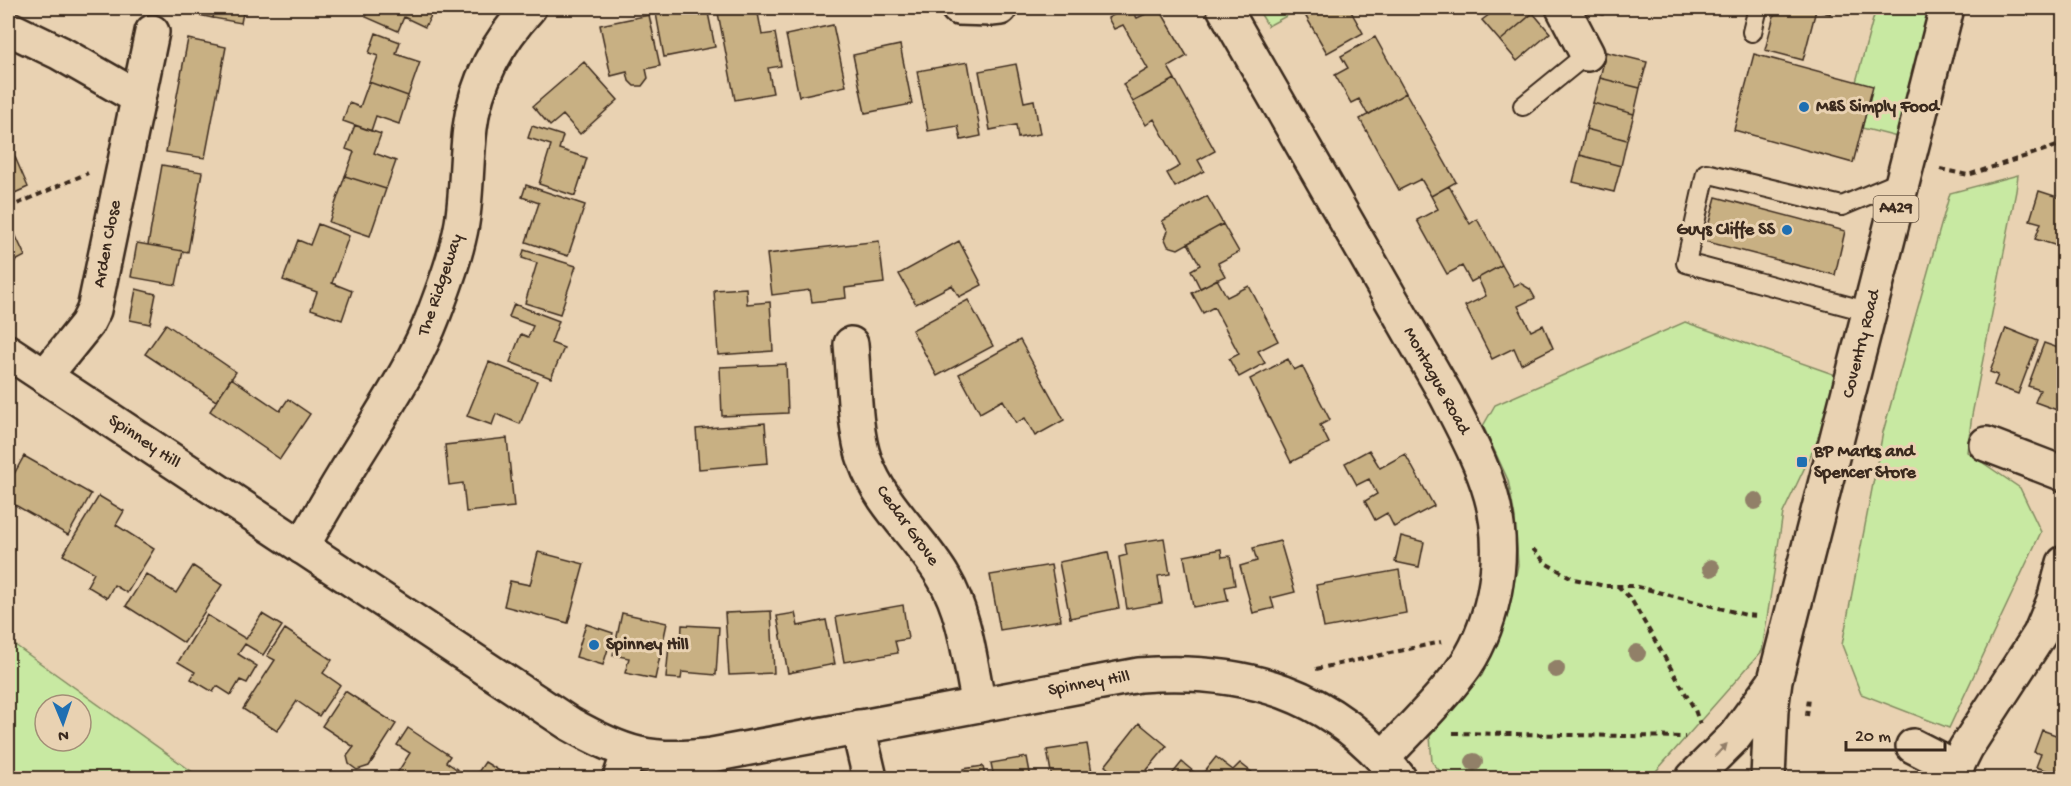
<svg xmlns="http://www.w3.org/2000/svg" width="2071" height="786" viewBox="0 0 2071 786" font-family="'Gochi Hand',sans-serif">
	<style>
		.green { fill: #c8e9a2; stroke: #828a60; stroke-width: 1.5; fill-rule: evenodd }
		.building { fill: #c8b083; stroke: #3b2a1e; stroke-width: 1.5 }
		.lines { fill: none; stroke-linecap: round; stroke-linejoin: round }
		.lane-casing { stroke: #3b2a1e; stroke-width: 22 }
		.street-casing { stroke: #3b2a1e; stroke-width: 38 }
		.secondary-casing { stroke: #3b2a1e; stroke-width: 38 }
		.primary-casing { stroke: #3b2a1e; stroke-width: 38 }
		.path { stroke: #3b2a1e; stroke-width: 4; stroke-dasharray: 6 4.5; stroke-linecap: butt }
		.lane { stroke: #e9d2b2; stroke-width: 18 }
		.street { stroke: #e9d2b2; stroke-width: 33 }
		.secondary { stroke: #e9d2b2; stroke-width: 33 }
		.primary { stroke: #e9d2b2; stroke-width: 33 }
		.tree { fill: #918068 }
		.oneway { fill: #927e68 }
		.poi-dot { fill: #1f6fb2; stroke: #e9d2b2; stroke-width: 2 }
		.labels { text-anchor: middle; dominant-baseline: central; stroke-width: 6; stroke-linejoin: round; paint-order: stroke }
		.shield { fill: #e9d2b2; stroke: #6f5c4a; stroke-width: 1.5 }
		.shield-label { font-size: 16px; font-weight: bold; fill: #3b2a1e }
		.poi-label { font-size: 18px; font-weight: bold; fill: #3b2a1e; stroke: #e9d2b2; text-anchor: start }
		.street-label { font-size: 18px; fill: #3b2a1e; stroke: #e9d2b2 }
	</style>
	<rect width="100%" height="100%" fill="#e9d2b2"/>
	<filter id="ink" filterUnits="userSpaceOnUse"><feTurbulence type="fractalNoise" baseFrequency=".0167" numOctaves="2"/><feDisplacementMap in="SourceGraphic" scale="12" xChannelSelector="R" yChannelSelector="G"/><feConvolveMatrix kernelMatrix="1 2 1 2 8 2 1 2 1" color-interpolation-filters="sRGB"/></filter>
	<g filter="url(#ink)">
		<path class="green" d="M1257,8H1301L1268,26Z
			M1876,8H1947L1913,141L1862,128L1873,87L1856,82Z
			M2018,175L2016,191L1972,415L1967,452L2020,488L2041,532L1949,728L1861,694L1842,645L1883,432L1950,193Z
			M1685,322L1847,379L1783,513L1762,651L1650,778H1446L1432,762L1430,736L1482,675L1507,617L1518,565L1515,518L1508,480L1483,426L1495,405Z
			M8,640L201,778H8ZM45,705H81V741H45Z"/>
		<path class="building" d="M186,8H215L213,18L185,12Z
			M215,8H244L241,23L213,18Z
			M371,8H435L425,27L404,17L398,31L366,17Z
			M655,8H707L715,47L664,57Z
			M717,8H757L762,35L775,33L781,66L768,68L773,93L735,100Z
			M1126,8H1131L1137,18L1159,8L1187,56L1168,67L1175,79L1133,102L1123,84L1148,69L1123,25L1114,29L1108,18Z
			M1318,8H1349L1363,33L1327,53L1305,15Z
			M1498,8H1528L1533,13L1500,41L1482,20Z
			M1582,8H1605L1603,15L1581,10Z
			M1776,8H1832L1830,14L1816,10L1803,60L1765,50Z
			M1533,13L1550,33L1517,61L1500,41Z
			M649,15L660,66L646,69L648,78L642,86H634L629,81L627,72L611,76L600,25Z
			M833,25L846,86L799,96L786,35Z
			M376,33L400,42L396,54L420,62L408,96L369,82L378,56L369,53Z
			M1375,37L1406,93L1368,115L1359,99L1351,103L1335,75L1348,68L1341,56Z
			M188,39L226,47L205,158L166,152Z
			M900,45L912,104L865,113L853,55Z
			M1606,52L1647,62L1640,88L1600,78Z
			M1754,54L1873,86L1853,163L1734,130Z
			M584,62L618,100L580,134L563,115L550,126L533,106Z
			M968,62L981,136L961,140L958,126L928,131L917,71Z
			M1016,64L1024,102L1034,100L1040,134L1018,138L1016,125L990,130L979,71Z
			M1600,78L1640,88L1634,114L1593,103Z
			M1175,79L1215,151L1198,160L1204,171L1175,187L1167,173L1180,166L1154,119L1146,125L1133,102Z
			M369,82L408,96L399,124L376,116L371,131L343,121L349,103L360,107Z
			M1406,93L1456,182L1431,196L1421,179L1399,190L1360,119Z
			M1593,103L1634,114L1627,140L1586,129Z
			M355,125L381,134L374,153L396,161L386,189L345,176L354,152L346,149Z
			M532,126L563,136L559,149L587,158L575,196L539,184L551,145L528,138Z
			M1586,129L1627,140L1621,166L1580,155Z
			M8,141L28,187L8,196Z
			M1580,155L1621,166L1614,192L1573,182Z
			M162,165L202,172L188,252L148,245Z
			M345,176L386,189L370,236L329,222Z
			M526,185L585,205L568,256L526,242L539,203L522,197Z
			M1449,186L1470,224L1477,219L1502,265L1471,282L1462,266L1447,274L1417,220L1438,209L1431,196Z
			M2039,191L2064,199V248L2035,239L2041,223L2030,220Z
			M1207,196L1223,224L1178,249L1168,246L1165,239L1168,231L1162,221Z
			M1716,197L1845,231L1835,275L1704,241Z
			M8,219L25,256L8,265Z
			M318,224L349,236L332,283L352,291L342,320L311,309L317,292L283,280L298,240L310,245Z
			M1223,224L1239,252L1218,263L1225,276L1200,288L1191,270L1200,265L1188,243Z
			M879,241L884,283L845,288L846,298L812,302L810,290L772,295L767,254Z
			M959,241L982,285L959,297L952,285L916,304L899,274Z
			M137,243L183,251L176,285L131,277Z
			M524,250L576,266L560,314L525,303L537,263L522,258Z
			M1502,265L1514,286L1520,283L1530,289L1535,298L1518,306L1531,331L1543,325L1553,348L1521,364L1514,348L1492,359L1465,306L1486,296L1478,278Z
			M1217,279L1227,297L1249,286L1278,341L1258,351L1265,363L1239,377L1229,359L1239,354L1214,307L1203,313L1192,293Z
			M746,288L747,304L770,302L773,351L718,355L714,290Z
			M136,289L156,294L150,324L130,320Z
			M968,300L993,346L937,376L912,330Z
			M514,304L559,321L551,343L564,348L551,378L510,362L521,334L528,337L533,326L509,317Z
			M166,324L236,372L216,401L145,354Z
			M2006,328L2038,341L2018,394L1994,385L1998,375L1990,372Z
			M1020,340L1064,420L1035,436L1025,418L1016,423L1003,400L980,413L959,374Z
			M2044,343L2064,350V391L2057,410L2035,402L2040,390L2028,386Z
			M1288,359L1294,370L1302,366L1330,420L1320,425L1329,443L1291,462L1250,379Z
			M489,362L537,381L520,424L496,414L492,425L467,416Z
			M786,364L788,413L722,416L720,367Z
			M231,378L280,411L288,399L310,414L280,459L210,411Z
			M765,423L768,463L699,469L696,429Z
			M507,438L514,507L466,512L463,483L449,485L445,445Z
			M1369,450L1380,468L1405,454L1434,506L1394,527L1387,513L1375,520L1365,501L1377,494L1369,479L1357,485L1345,463Z
			M24,456L91,494L68,535L8,501V485Z
			M99,496L124,511L116,525L154,549L127,593L114,585L107,598L87,586L94,573L63,555Z
			M1401,536L1424,542L1419,567L1395,562Z
			M1164,538L1170,574L1158,576L1162,603L1127,609L1119,557L1127,555L1125,544Z
			M1280,541L1295,592L1271,598L1274,608L1253,613L1240,566L1257,561L1253,548Z
			M1221,549L1222,557L1230,556L1235,585L1225,587L1228,601L1193,607L1184,556Z
			M538,552L584,564L568,623L504,606L510,581L530,585Z
			M1108,552L1119,608L1070,618L1059,562Z
			M1051,565L1061,620L1000,630L990,575Z
			M193,566L222,585L184,643L126,606L146,574L176,593Z
			M1399,570L1406,613L1324,628L1316,585Z
			M903,605L908,639L895,641L898,653L844,662L836,617Z
			M771,611L774,673L729,675L725,613Z
			M622,613L667,623L655,679L625,673L629,658L613,655Z
			M795,613L798,626L826,620L835,664L788,673L777,616Z
			M262,614L282,626L263,655L245,644L238,654L257,666L247,683L240,680L231,695L217,686L213,692L191,679L195,672L178,662L207,615L246,639Z
			M586,624L613,633L603,665L576,657Z
			M682,625L719,627L716,675L682,672L681,679L666,678L669,645L681,646Z
			M285,629L332,660L323,673L340,685L319,716L297,701L277,731L243,709L275,660L267,656Z
			M345,691L396,724L369,766L357,770L349,764L347,756L354,747L322,726Z
			M2064,704V729L2056,727Z
			M1139,723L1167,746L1147,770L1156,778H1120L1105,766Z
			M408,728L450,756L446,762L461,772L457,778H394L410,753L397,745Z
			M2042,730L2064,738V776L2036,767L2041,754L2034,752Z
			M1087,744L1093,778H1052L1047,750Z
			M1027,757L1031,778H994L991,763Z
			M1216,757L1233,770L1240,763L1259,778H1169L1182,762L1200,777Z
			M485,762L511,778H474Z
			M983,766L985,778H964L963,769Z"/>
		<g class="lines">
			<g class="lane-casing">
				<path id="lane" d="M1752,32L1758,8
					M1523,106L1587,54
					M1870,312L1686,263L1706,173L1842,206L1904,180"/>
			</g>
			<g class="street-casing">
				<path id="street" d="M958,8L991,9L1000,8
					M1224,8L1446,395C1482,465 1510,513 1494,594C1488,622 1478,650 1460,673C1437,704 1409,730 1383,758
					M1563,8L1587,54
					M8,28L60,53L137,97
					M851,344C854,376 854,432 865,461C881,506 920,537 944,578C966,615 970,663 979,705
					M45,376L87,324L94,310L152,32
					M1986,444L2064,474
					M302,547C322,511 343,476 365,441C390,400 417,359 434,314C445,285 457,253 462,223C467,192 466,160 470,128C475,83 499,40 529,8
					M858,727L870,778
					M1913,746L1956,768
					M620,778L629,752
					M1951,778L1966,748L2040,634L2054,600L2064,563"/>
			</g>
			<g class="secondary-casing">
				<path id="secondary" d="M8,352L570,724C623,754 651,763 712,755L1139,675C1244,667 1333,693 1399,778"/>
			</g>
			<g class="primary-casing">
				<path id="primary" d="M1693,778L1735,736L1773,684
					M1768,778L1771,710L1775,680L1947,8"/>
			</g>
			<path class="path" d="M1940,169L1968,175L2060,145L2064,147
				M8,208L88,173
				M1533,549L1547,564L1574,579L1605,586H1635L1746,615L1759,616
				M1618,586L1631,599L1695,710L1700,724
				M1316,669L1441,642
				M1807,716L1809,698
				M1453,733L1685,737"/>
			<use href="#lane" class="lane"/>
			<use href="#street" class="street"/>
			<use href="#secondary" class="secondary"/>
			<use href="#primary" class="primary"/>
		</g>
		<g class="tree">
			<circle cx="1755" cy="501" r="9"/>
			<circle cx="1711" cy="568" r="9"/>
			<circle cx="1637" cy="653" r="9"/>
			<circle cx="1556" cy="669" r="9"/>
			<circle cx="1474" cy="762" r="9"/>
		</g>
		<defs><path id="oneway-solid" d="M-6-.8H1V-3.2L6.5 0L1 3.2V.8H-6Z" transform="scale(1.5)"/></defs>
		<use class="oneway" href="#oneway-solid" transform="translate(1721 750) rotate(-46)"/>
	</g>
	<g class="poi-dot">
		<circle cx="1804" cy="107" r="6"/>
		<circle cx="1787" cy="230" r="6"/>
		<rect x="1796" y="456" width="12" height="12" rx="3"/>
		<circle cx="594" cy="645" r="6"/>
	</g>
	<g class="labels">
		<rect class="shield" x="1873.5" y="196" width="45" height="26" rx="4.5"/>
		<g class="shield-label">
			<text x="1896" y="209">A429</text>
		</g>
		<g class="poi-label">
			<text x="1816" y="107">M&amp;S Simply Food</text>
			<text x="1775" y="230" text-anchor="end">Guys Cliffe SS</text>
			<text x="1814" y="452">BP Marks and<tspan x="1814" dy="21">Spencer Store</tspan></text>
			<text x="606" y="645">Spinney Hill</text>
		</g>
		<g class="street-label">
			<text transform="translate(108 244) rotate(-79)">Arden Close</text>
			<text transform="translate(441 285) rotate(-71)">The Ridgeway</text>
			<text transform="translate(1862 344) rotate(-76)">Coventry Road</text>
			<text transform="translate(1436 381) rotate(61)">Montague Road</text>
			<text transform="translate(144 442) rotate(34)">Spinney Hill</text>
			<text transform="translate(907 526) rotate(54)">Cedar Grove</text>
			<text transform="translate(1089 684) rotate(-10)">Spinney Hill</text>
		</g>
	</g>
	<rect width="2071" height="786" fill="none" stroke="#e9d2b2" stroke-width="30"/>
	<rect x="15" y="15" width="2041" height="756" fill="none" stroke="#3b2a1e" stroke-width="2" filter="url(#ink)"/>
	<g transform="translate(63 723) rotate(178)"><circle r="28" fill="#e9d2b2" stroke="#a38f77" stroke-width="1.5"/>
	<path d="M0-4.5L10 22L0 15L-10 22Z" fill="#1f6fb2"/>
	<text y="-9" font-size="16" font-weight="bold" text-anchor="middle" fill="#3b2a1e">N</text>
	</g>
	<path d="M1846 741v9h99v-9" fill="none" stroke="#3b2a1e" stroke-width="3"/>
	<text x="1855" y="741" font-size="18" fill="#3b2a1e" stroke="#e9d2b2" stroke-width="4.5" paint-order="stroke">20 m</text>
</svg>
